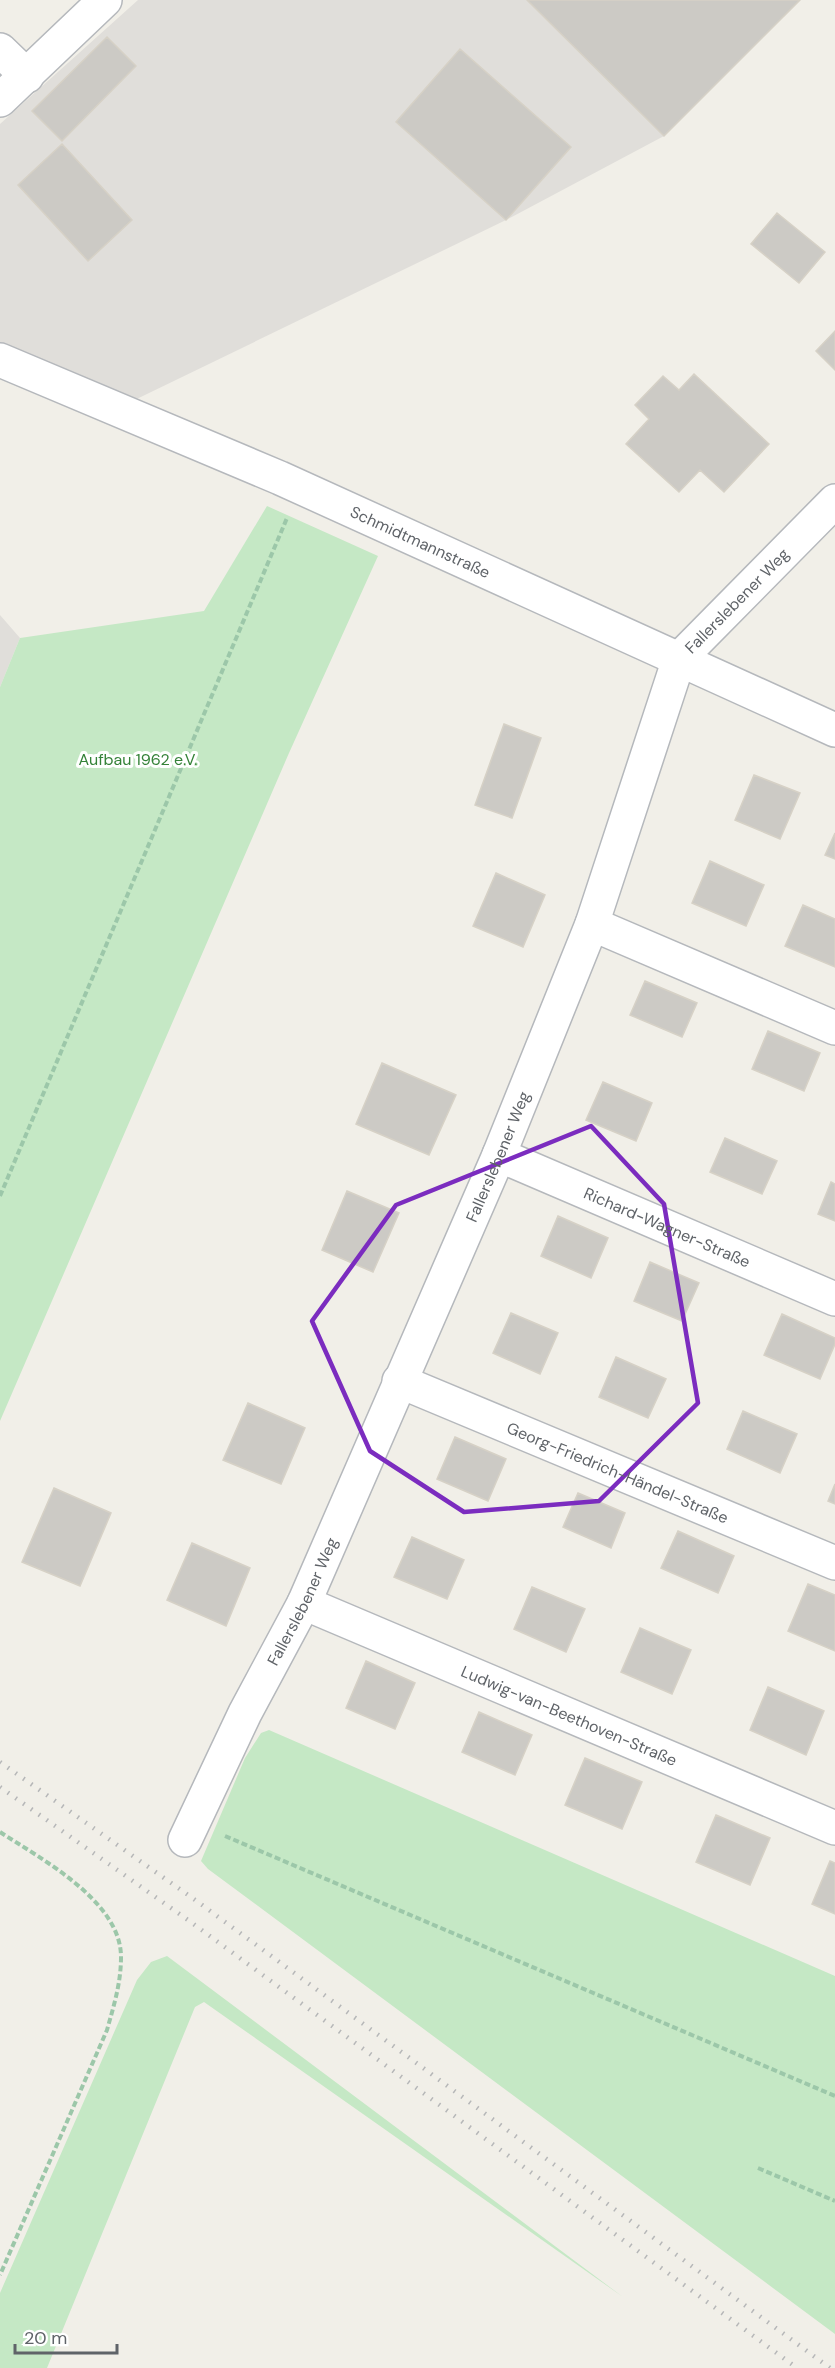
<svg xmlns="http://www.w3.org/2000/svg" width="835" height="2368" viewBox="0 0 835 2368" font-family="'DM Sans',sans-serif">
	<style>
		.industrial { fill: #e0deda }
		.green { fill: #c5e8c5 }
		.building { fill: #cccac5; stroke: #d6d1c6; stroke-width: 1.5 }
		.lines { fill: none; stroke-linecap: round; stroke-linejoin: round }
		.minor-casing { stroke: #b5b8bc; stroke-width: 36 }
		.path { stroke: #9cc7a9; stroke-width: 4; stroke-dasharray: 6 3; stroke-linecap: butt }
		.minor { stroke: #fff; stroke-width: 33 }
		.rail { stroke: #b6b7b8; stroke-width: 4.5; stroke-dasharray: 1.5 8; stroke-linecap: butt }
		.marked { fill: none; stroke: #7b2cbf; stroke-width: 4.5; stroke-linejoin: round }
		.labels { text-anchor: middle; dominant-baseline: central; stroke-width: 6; stroke-linejoin: round; paint-order: stroke }
		.street-label { font-size: 16px; fill: #5f6368; stroke: #fff }
		.park-label { font-size: 16px; fill: #348238; stroke: #fff }
	</style>
	<rect width="100%" height="100%" fill="#f1efe8"/>
	<path class="industrial" d="M138,0H800L664,136L506,220L116,409L0,367V124Z
		M0,615L20,638L0,687Z"/>
	<path class="green" d="M267,506L378,556L289,753L0,1421V687L20,638L204,611Z
		M269,1730L835,1976V2334L208,1869L201,1861L245,1758L261,1733Z
		M167,1956L623,2297L204,2002L195,2007L47,2368H0V2293L137,1980L151,1962Z"/>
	<path class="building" d="M527,0H800L664,136Z
		M107,37L136,66L62,141L32,111Z
		M460,49L571,147L506,220L396,122Z
		M62,144L132,220L88,261L18,185Z
		M777,213L825,252L799,283L751,244Z
		M835,331V370L816,351Z
		M694,374L769,444L724,492L700,470L679,492L626,444L649,419L635,405L663,376L679,390Z
		M504,724L541,738L512,818L475,805Z
		M754,775L800,793L780,839L735,820Z
		M835,833V859L825,855Z
		M710,861L764,885L746,926L692,903Z
		M496,873L545,895L523,947L473,926Z
		M803,905L835,919V967L785,946Z
		M645,981L697,1003L682,1037L630,1015Z
		M768,1031L820,1053L804,1091L752,1069Z
		M382,1063L456,1095L429,1155L356,1124Z
		M603,1082L652,1103L636,1141L586,1120Z
		M725,1138L777,1161L762,1194L710,1172Z
		M831,1182L835,1184V1221L818,1214Z
		M347,1191L399,1213L373,1272L322,1250Z
		M558,1216L608,1238L591,1278L541,1256Z
		M650,1262L699,1283L682,1321L634,1301Z
		M511,1313L558,1333L540,1374L493,1353Z
		M782,1314L835,1338V1344L820,1379L764,1355Z
		M616,1357L666,1379L648,1418L599,1397Z
		M248,1403L305,1428L281,1484L223,1460Z
		M743,1411L797,1434L780,1473L727,1449Z
		M455,1437L506,1459L488,1501L437,1479Z
		M835,1484V1504L828,1501Z
		M54,1488L111,1513L80,1586L22,1562Z
		M578,1493L625,1513L611,1548L563,1527Z
		M678,1531L734,1556L718,1593L661,1568Z
		M412,1537L464,1560L447,1599L394,1577Z
		M192,1543L250,1568L226,1626L167,1600Z
		M808,1584L835,1595V1651L788,1631Z
		M532,1587L585,1609L566,1652L514,1629Z
		M640,1628L691,1650L672,1694L621,1672Z
		M366,1661L415,1683L395,1729L346,1708Z
		M768,1687L824,1711L806,1755L750,1730Z
		M479,1712L532,1735L515,1775L462,1752Z
		M585,1758L642,1782L622,1829L565,1805Z
		M716,1815L770,1838L750,1885L696,1862Z
		M830,1861L835,1863V1914L812,1904Z"/>
	<g class="lines">
		<g class="minor-casing">
			<g id="minor">
				<path d="M0,50L27,76"/>
				<path d="M0,100L105,0"/>
				<path id="s1" d="M0,360L280,478L835,730"/>
				<path d="M592,924L835,1028"/>
				<path id="s2" d="M499,1155L835,1299"/>
				<path id="s3" d="M399,1381L835,1563"/>
				<path id="s4" d="M304,1603L835,1828"/>
				<path id="s5" d="M185,1840L245,1713L304,1603L499,1155L592,924L679,659L835,501"/>
			</g>
		</g>
		<path class="path" d="M0,1196L287,518
			M0,1832C41,1859 121,1901 121,1957C121,1983 114,2005 107,2030L0,2275
			M225,1836L835,2096
			M758,2168L835,2201"/>
		<use href="#minor" class="minor"/>
		<path class="rail" d="M0,1762L198,1902L830,2368
			M0,1787L188,1920L797,2368"/>
	</g>
	<path class="marked" d="M591,1126L664,1204L698,1403L599,1501L464,1512L370,1451L312,1321L396,1205Z"/>
	<g class="labels">
		<g class="street-label">
			<text stroke="none"><textPath href="#s1" startOffset="458">Schmidtmannstraße</textPath></text>
			<text stroke="none"><textPath href="#s5" startOffset="1364">Fallerslebener Weg</textPath></text>
			<text stroke="none"><textPath href="#s5" startOffset="752">Fallerslebener Weg</textPath></text>
			<text stroke="none"><textPath href="#s2" startOffset="183">Richard-Wagner-Straße</textPath></text>
			<text stroke="none"><textPath href="#s3" startOffset="237">Georg-Friedrich-Händel-Straße</textPath></text>
			<text stroke="none"><textPath href="#s5" startOffset="266">Fallerslebener Weg</textPath></text>
			<text stroke="none"><textPath href="#s4" startOffset="288">Ludwig-van-Beethoven-Straße</textPath></text>
		</g>
		<g class="park-label">
			<text x="138" y="759">Aufbau 1962 e.V.</text>
		</g>
	</g>
	<path d="M15 2344v9h102v-9" fill="none" stroke="#5f6368" stroke-width="3"/>
	<text x="24" y="2344" font-size="18" fill="#5f6368" stroke="#ffffff" stroke-width="4.5" paint-order="stroke">20 m</text>
</svg>
